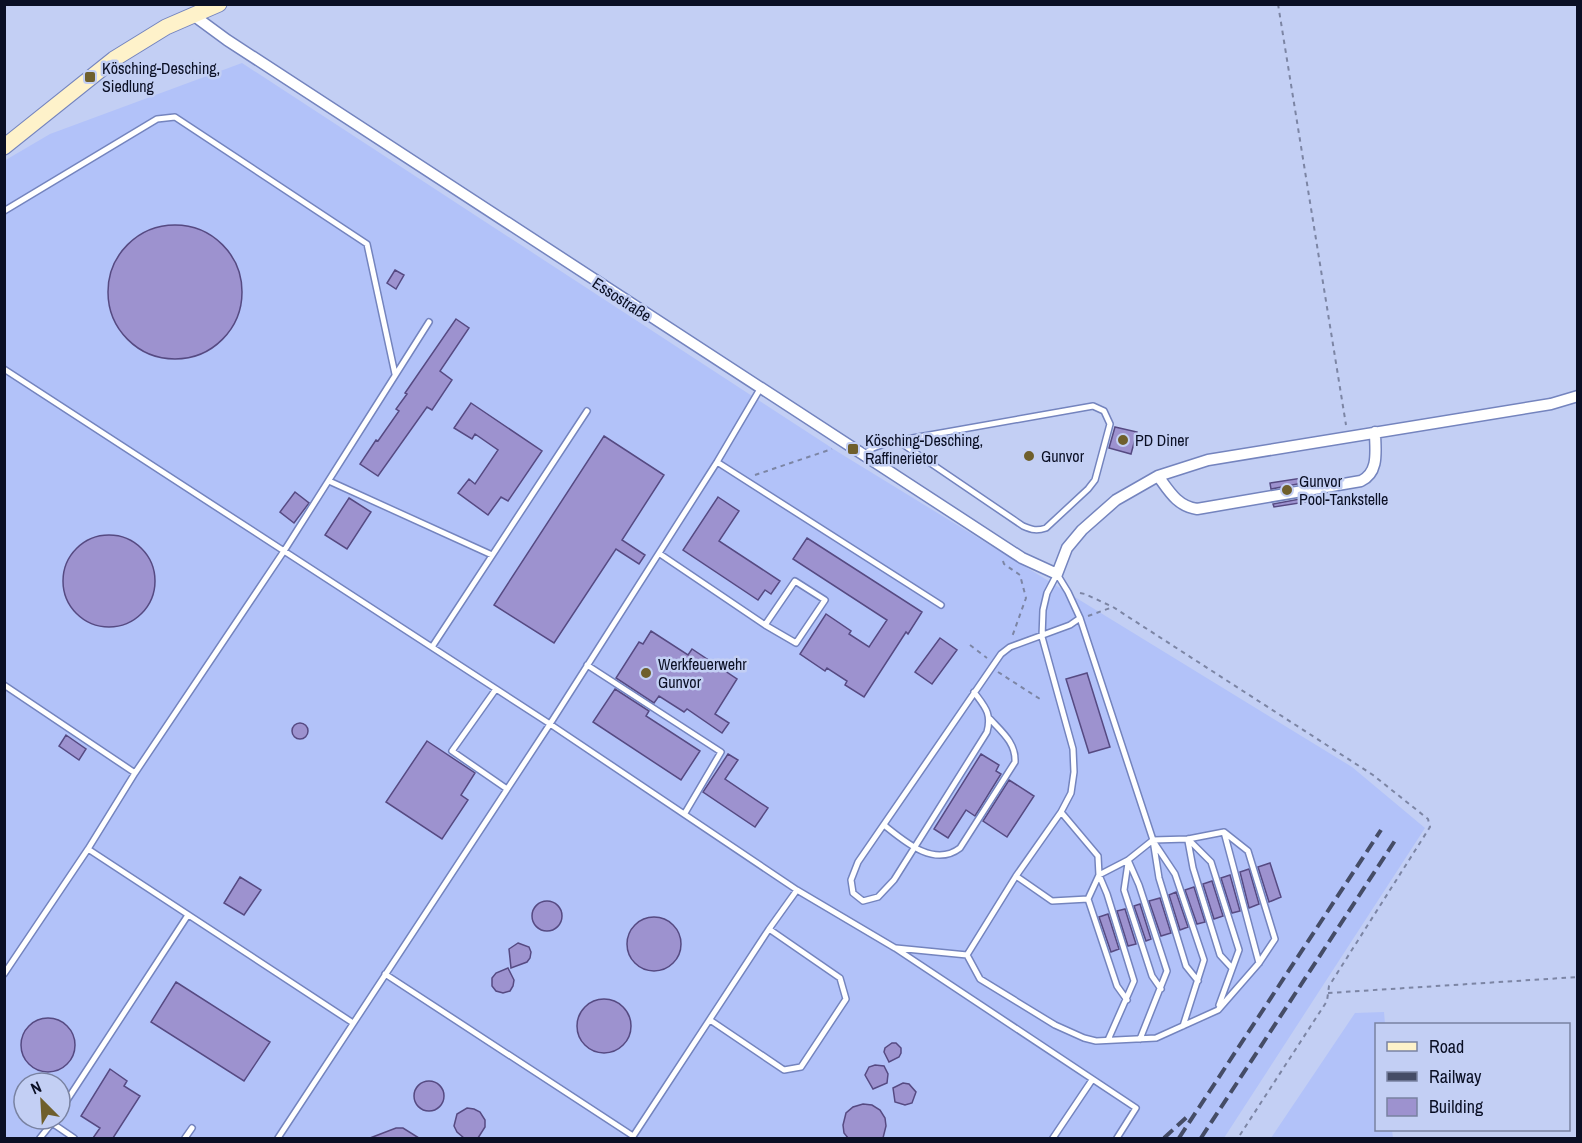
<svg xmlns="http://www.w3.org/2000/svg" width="1582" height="1143" viewBox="0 0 1582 1143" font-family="'Archivo Narrow',sans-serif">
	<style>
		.built { fill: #b2c2f9; fill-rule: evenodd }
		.building { fill: #9d92cf; stroke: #564a82; stroke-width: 1.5 }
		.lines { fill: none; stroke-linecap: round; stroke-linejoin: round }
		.lane-casing { stroke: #7484be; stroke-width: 8 }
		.street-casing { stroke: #7484be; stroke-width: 13 }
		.secondary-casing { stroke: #7484be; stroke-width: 17 }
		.path { stroke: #7c85a4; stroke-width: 2; stroke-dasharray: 4.5 4.5; stroke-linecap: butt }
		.lane { stroke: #fff; stroke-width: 5 }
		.street { stroke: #fff; stroke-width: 10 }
		.secondary { stroke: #fef2ca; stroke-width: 15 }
		.rail { stroke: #454c66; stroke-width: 4; stroke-dasharray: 12 6; stroke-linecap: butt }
		.poi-dot { fill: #6f5f2c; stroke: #c3cff4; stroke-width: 2 }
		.labels { text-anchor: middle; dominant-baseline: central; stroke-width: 5; stroke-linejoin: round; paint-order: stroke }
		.poi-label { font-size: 16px; fill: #0a0f24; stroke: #c3cff4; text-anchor: start }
		.street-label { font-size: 16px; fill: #0a0f24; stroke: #c3cff4 }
	</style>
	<rect width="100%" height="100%" fill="#c3cff4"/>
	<path class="built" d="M242,63L838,452L1352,767L1425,828L1224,1138H5L4,161L50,134ZM24,1083H60V1119H24Z
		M1384,1012L1385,1024H1376V1130H1392L1393,1138H1271L1355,1013Z"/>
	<path class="building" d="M108 292a67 67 0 1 1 134 0a67 67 0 1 1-134 0Z
		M395,270L404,275L396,289L387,283Z
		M456,319L469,328L440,371L452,380L432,410L427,407L378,476L360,464L376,440L378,441L399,411L396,409L407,394L405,393Z
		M471,403L542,451L508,501L501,497L488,515L458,493L469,479L475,484L498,450L475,434L472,439L454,428Z
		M1115,427L1137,432L1131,454L1109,448Z
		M604,436L664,475L622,540L645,555L639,564L616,549L554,643L494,605Z
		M1302,478L1303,483L1271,489L1270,483Z
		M295,492L309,503L294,523L280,512Z
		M718,497L739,511L719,541L780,581L771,594L765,590L758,600L683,550Z
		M349,498L371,512L347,549L325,535Z
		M1305,498L1306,502L1274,507L1273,504Z
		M63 581a46 46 0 1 1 92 0a46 46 0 1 1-92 0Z
		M807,538L922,612L908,634L906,632L864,697L845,685L847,681L827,668L825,671L800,654L826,614L851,631L849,634L869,647L887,620L793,559Z
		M651,631L688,655L692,649L737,679L715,714L729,723L722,733L687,709L684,712L659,696L654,703L616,678L639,642L643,644Z
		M940,638L957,650L932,684L915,672Z
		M1087,673L1110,747L1089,753L1066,679Z
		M615,689L649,711L646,716L700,751L681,780L593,722Z
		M292 731a8 8 0 1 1 16 0a8 8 0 1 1-16 0Z
		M66,735L86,749L79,760L59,746Z
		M427,741L475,773L461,795L468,800L442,839L386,802Z
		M728,754L738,760L725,779L768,808L755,827L703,792Z
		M981,754L999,765L996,771L1001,774L975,816L966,810L948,838L934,829Z
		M1009,780L1034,796L1007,837L983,821Z
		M1270,863L1281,897L1269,902L1258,867Z
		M1249,869L1259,904L1249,908L1240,872Z
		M1230,875L1240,911L1232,913L1221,878Z
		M240,877L261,890L244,915L224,903Z
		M1212,881L1223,916L1214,919L1203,884Z
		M1194,887L1205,922L1197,924L1185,890Z
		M1176,892L1188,927L1180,930L1169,895Z
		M1160,898L1171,933L1161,936L1149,901Z
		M532 916a15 15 0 1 1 30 0a15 15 0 1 1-30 0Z
		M1140,904L1151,939L1146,941L1134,906Z
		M1125,909L1136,944L1128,946L1117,911Z
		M1108,914L1119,949L1111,952L1099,917Z
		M627 944a27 27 0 1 1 54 0a27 27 0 1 1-54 0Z
		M518,943L529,947L531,952L530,958L527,962L511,968L509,949Z
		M508,968L514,980L513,986L510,991L503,993L496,991L492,986V978L496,973Z
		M176,982L270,1042L244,1081L151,1022Z
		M577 1026a27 27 0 1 1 54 0a27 27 0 1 1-54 0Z
		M21 1045a27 27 0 1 1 54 0a27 27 0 1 1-54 0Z
		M892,1043H896L901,1048V1053L899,1057L889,1062L884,1052L885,1048Z
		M875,1065L884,1066L888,1074L887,1083L873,1089L865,1075L869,1067Z
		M110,1069L127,1081L124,1086L140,1096L113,1138H93L100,1128L81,1116Z
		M414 1096a15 15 0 1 1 30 0a15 15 0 1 1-30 0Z
		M903,1083L909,1084L916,1092L912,1103L905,1105L895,1102L893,1088Z
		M863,1104L872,1105L880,1110L885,1118L886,1126L883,1138H848L844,1133L843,1125L846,1113L853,1107Z
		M467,1108L474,1109L480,1112L485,1120V1127L478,1138H464L457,1132L454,1126L457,1114Z
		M396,1128H403L419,1138H370Z"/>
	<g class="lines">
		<g class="lane-casing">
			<path id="lane" d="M4,211L157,119L175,117L367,244L395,374
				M4,369L550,724L797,890L895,948L1136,1108L1117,1138
				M863,455L873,448L890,442L1093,406L1104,411L1110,424L1095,480L1088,489L1046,528C1037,531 1032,530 1023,526L898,441
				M717,462L941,605
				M329,481L492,555
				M660,554L765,625L796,643L825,600L795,581L765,625
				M1057,574L1047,593L1043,610L1042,637L1073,749L1074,772L1071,793L1061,812L1016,876L967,955L980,979L1055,1025L1084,1038L1096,1041L1156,1038L1218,1010L1259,963L1275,939L1248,851L1224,832L1188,839L1153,840L1128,860L1099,875L1088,899L1117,986L1127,1000
				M1057,574L1068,592L1080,618L1153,840L1159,878L1186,966L1198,981
				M432,647L587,411
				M587,665L721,752L685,813
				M4,685L135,773
				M496,689L452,751L507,789
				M974,692C985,707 992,713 987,732L894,880L878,897L863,901L853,893L851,880L858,862L1001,654L1010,647L1070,625L1080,618
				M1061,812L1098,856L1099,875L1107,894L1134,981L1108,1040
				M884,825C904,841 934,868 960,848L1015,762C1016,743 1002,732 990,719
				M1224,832L1259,963
				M1188,839L1211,862L1239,950L1219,1005
				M1188,841L1193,868L1220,955L1232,968
				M1155,844L1175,874L1204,960L1183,1026
				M88,849L353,1023
				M1128,860L1139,885L1167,971L1140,1039
				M1128,863L1124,890L1152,976L1161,989
				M1016,876L1052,901L1088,899
				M896,948L967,955
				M4,974L88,849L135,773L284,551L429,322
				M385,974L633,1136
				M710,1020L784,1070L801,1067L846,999L840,978L769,929
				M60,1111L188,915
				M54,1119L52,1123L74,1138
				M40,1138L52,1123
				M185,1138L192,1128
				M278,1138L550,724L717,462L760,389
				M632,1138L769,929L797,890
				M1053,1138L1092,1080"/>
		</g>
		<g class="street-casing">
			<path id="street" d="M193,15L227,40L1022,558L1057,574L1067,548L1082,530L1116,500L1158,476L1208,460L1551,404L1578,396
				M1158,476C1169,491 1177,506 1197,509L1361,481C1380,472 1375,449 1375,432"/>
		</g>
		<g class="secondary-casing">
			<path id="secondary" d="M4,147L114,59L166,27L219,4"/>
		</g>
		<path class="path" d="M1278,4L1346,425
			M755,475L832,449
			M1003,561L1004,564L1020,575L1026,598L1012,637
			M1080,593L1085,594L1113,607L1373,775L1428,819L1430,827L1329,986L1327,1001L1238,1138
			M1088,616L1113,607
			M970,645L987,658
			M998,672L1040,699
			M1328,993L1578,977"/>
		<use href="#lane" class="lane"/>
		<use href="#street" class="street"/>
		<use href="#secondary" class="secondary"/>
		<path class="rail" d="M1164,1138L1188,1116
			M1179,1138L1381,830
			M1201,1138L1396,839"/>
	</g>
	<g class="poi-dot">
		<rect x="84" y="71" width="12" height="12" rx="3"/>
		<circle cx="1123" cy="440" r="6"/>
		<rect x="847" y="443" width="12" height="12" rx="3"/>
		<circle cx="1029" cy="456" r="6"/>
		<circle cx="1287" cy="490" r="6"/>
		<circle cx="646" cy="673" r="6"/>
	</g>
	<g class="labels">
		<g class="poi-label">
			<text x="102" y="68">Kösching-Desching,<tspan x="102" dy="18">Siedlung</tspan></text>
			<text x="865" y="440">Kösching-Desching,<tspan x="865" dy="18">Raffinerietor</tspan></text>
			<text x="1135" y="440">PD Diner</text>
			<text x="1041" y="456">Gunvor</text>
			<text x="1299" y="481">Gunvor<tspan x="1299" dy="18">Pool-Tankstelle</tspan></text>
			<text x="658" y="664">Werkfeuerwehr<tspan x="658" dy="18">Gunvor</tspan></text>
		</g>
		<g class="street-label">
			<text transform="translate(622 299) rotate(33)">Essostraße</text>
		</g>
	</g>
	<rect width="1582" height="1143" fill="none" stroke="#0a0f24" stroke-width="12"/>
	<rect x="1375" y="1023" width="195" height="108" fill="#c3cff4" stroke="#7982a1" stroke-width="1.5"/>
	<rect x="1387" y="1042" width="30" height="9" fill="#fef2ca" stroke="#7982a1" stroke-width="1.5"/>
	<text x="1429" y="1053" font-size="18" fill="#0a0f24">Road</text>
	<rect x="1387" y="1072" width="30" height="9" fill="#454c66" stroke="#7982a1" stroke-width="1.5"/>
	<text x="1429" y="1083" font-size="18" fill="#0a0f24">Railway</text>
	<rect x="1387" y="1098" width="30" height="18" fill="#9d92cf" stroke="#7982a1" stroke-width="1.5"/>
	<text x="1429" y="1113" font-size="18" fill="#0a0f24">Building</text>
	<g transform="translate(42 1101) rotate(336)"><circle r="28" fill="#c3cff4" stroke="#7982a1" stroke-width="1.5"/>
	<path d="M0-4.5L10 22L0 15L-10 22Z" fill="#6f5f2c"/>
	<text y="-9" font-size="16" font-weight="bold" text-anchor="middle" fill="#0a0f24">N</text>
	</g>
</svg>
